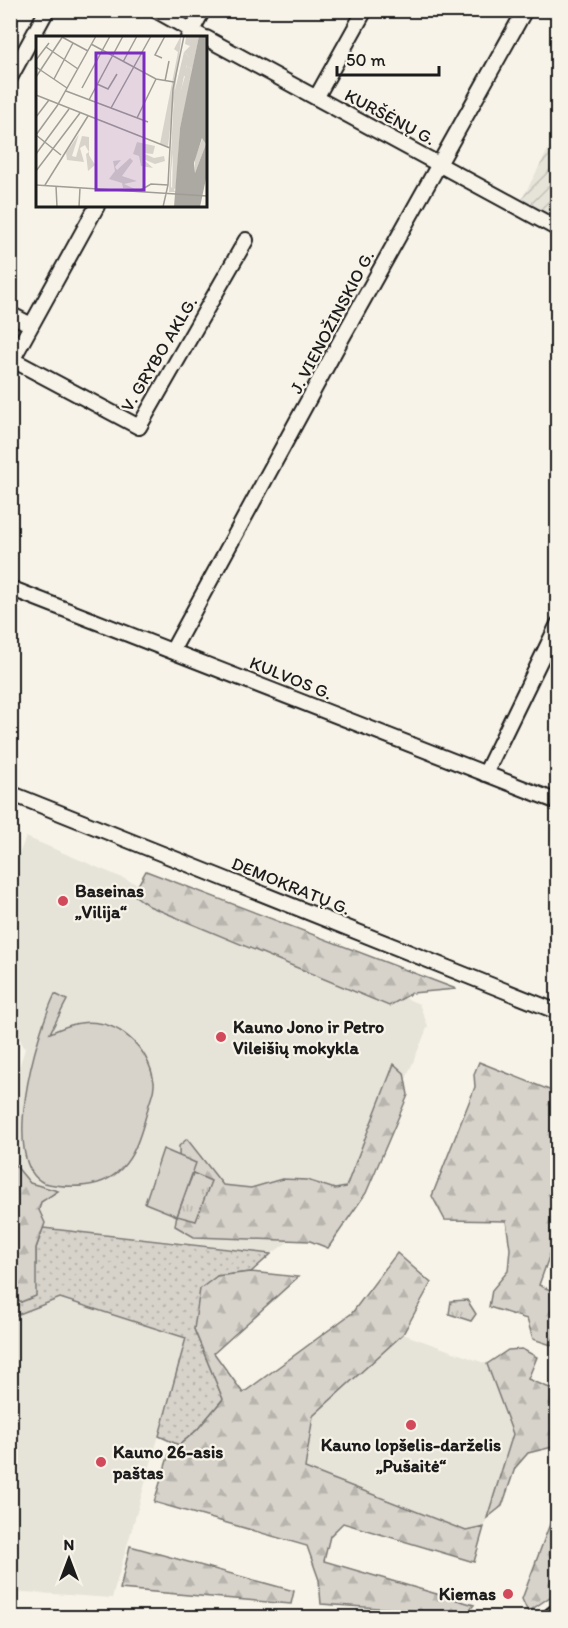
<svg xmlns="http://www.w3.org/2000/svg" width="568" height="1628" viewBox="0 0 568 1628" font-family="Itim,sans-serif">
	<style>
		.built { fill: #e6e3d9 }
		.industrial { fill: url(#industrial-furrows) }
		.grass { fill: url(#grass-dots); stroke: #7a7874; stroke-width: 1.5 }
		.forest { fill: url(#forest-firs); stroke: #7a7874; stroke-width: 1.5 }
		.park { fill: url(#park-tufts); stroke: #7a7874; stroke-width: 1.5 }
		.garden { fill: #d7d3cb; stroke: #7a7874; stroke-width: 1.5 }
		.lines { fill: none; stroke-linecap: round; stroke-linejoin: round }
		.street-casing { stroke: #1c1c1c; stroke-width: 18 }
		.primary-casing { stroke: #1c1c1c; stroke-width: 26 }
		.street { stroke: #f7f3e8; stroke-width: 14 }
		.primary { stroke: #f7f3e8; stroke-width: 21 }
		.poi-dot { fill: #d1495b; stroke: #f7f3e8; stroke-width: 2 }
		.labels { text-anchor: middle; dominant-baseline: central; stroke-width: 4.5; stroke-linejoin: round; paint-order: stroke }
		.street-label { font-size: 18px; fill: #1c1c1c; stroke: #f7f3e8 }
		.poi-label { font-size: 18px; font-weight: bold; fill: #1c1c1c; stroke: #f7f3e8; text-anchor: start }
		.inset-road { fill: none; stroke: #9f9d96; stroke-width: 1.5 }
		.view { fill: #7b2cbf; fill-opacity: 0.15; stroke: #7b2cbf; stroke-width: 3 }
		.inset-edge { fill: none; stroke: #1c1c1c; stroke-width: 3 }
	</style>
	<defs>
		<pattern id="industrial-furrows" width="10" height="10" patternUnits="userSpaceOnUse" patternTransform="scale(1.5)"><rect width="10" height="10" fill="#e6e3d9"/><path d="M-1 1l2-2M0 10L10 0M9 11l2-2" fill="none" stroke="#c5c2ba"/></pattern>
		<pattern id="grass-dots" width="8" height="8" patternUnits="userSpaceOnUse" patternTransform="scale(1.5)"><rect width="8" height="8" fill="#d7d3cb"/><path d="M2 2h.1M6 6h.1" fill="none" stroke="#b8b5ae" stroke-width="1.8" stroke-linecap="round"/></pattern>
		<pattern id="forest-firs" width="22" height="20" patternUnits="userSpaceOnUse" patternTransform="scale(1.5)"><rect width="22" height="20" fill="#d7d3cb"/><path d="M5 1l3.5 6h-7zM16 11l3.5 6h-7z" fill="#b8b5ae"/></pattern>
		<pattern id="park-tufts" width="24" height="20" patternUnits="userSpaceOnUse" patternTransform="scale(1.5)"><rect width="24" height="20" fill="#d7d3cb"/><path d="M3 7l-1-3M5 7V3M7 7l1-3M15 17l-1-3M17 17v-4M19 17l1-3" fill="none" stroke="#b8b5ae"/></pattern>
	</defs>
	<rect width="100%" height="100%" fill="#f7f3e8"/>
	<filter id="ink" filterUnits="userSpaceOnUse"><feTurbulence type="fractalNoise" baseFrequency=".0167" numOctaves="2"/><feDisplacementMap in="SourceGraphic" scale="12" xChannelSelector="R" yChannelSelector="G"/><feConvolveMatrix kernelMatrix="1 2 1 2 8 2 1 2 1" color-interpolation-filters="sRGB"/></filter>
	<g filter="url(#ink)">
		<path class="built" d="M26,837L419,1004L428,1026L359,1192L271,1254L171,1241L17,1226L11,1193L10,1095L25,1049L11,1022L10,876Z
			M60,1297L187,1338L112,1598L25,1592L11,1594V1317Z
			M403,1334L487,1364L513,1434L484,1527L466,1531L305,1469L313,1416Z"/>
		<path class="industrial" d="M557,133V220L521,201Z"/>
		<path class="grass" d="M43,1228L271,1254L251,1272L217,1276L194,1329L223,1399L197,1430L179,1445L159,1436L186,1338L60,1298L14,1316L11,1308L10,1292L21,1302L36,1264V1248Z"/>
		<path class="forest" d="M146,871L456,989L412,993L389,1006L149,906L133,894Z
			M479,1062L557,1093V1173L551,1189L557,1192V1256L550,1254L539,1285L557,1293V1347L533,1339L527,1319L489,1307L492,1290L508,1271L510,1249L506,1221L445,1220L432,1196L475,1087L474,1074Z
			M394,1064L404,1073L408,1095L366,1193L328,1248L310,1241L194,1237L175,1226L180,1196L179,1146L187,1139L223,1185L251,1188L282,1179L307,1180L335,1189L346,1187Z
			M11,1160L30,1183L58,1191L41,1202L39,1210L45,1223L36,1248V1296L21,1302L11,1292Z
			M397,1253L431,1283L403,1334L313,1416L305,1468L466,1531L484,1527L474,1562L343,1523L330,1536L324,1561L474,1605L466,1614L321,1604L319,1580L307,1546L154,1502L169,1454L197,1430L223,1399L194,1329L200,1289L217,1276L251,1272L298,1277L214,1353L243,1393L352,1313Z
			M522,1349L537,1357L528,1379L557,1391V1446L528,1453L515,1468L502,1506L487,1518L513,1434L487,1364L508,1350Z
			M557,1505V1592L528,1612L522,1599Z
			M130,1546L294,1591L291,1604L120,1589Z"/>
		<path class="park" d="M193,1173L211,1181L196,1221L177,1216Z
			M467,1300L476,1314L471,1321L449,1314L451,1301Z"/>
		<path class="garden" d="M55,994L67,1000L50,1033C60,1029 70,1024 80,1023C117,1018 148,1046 154,1082C155,1090 150,1100 148,1108C140,1139 131,1173 98,1183C80,1188 62,1187 44,1183C0,1163 35,1036 55,994Z
			M163,1149L196,1163L177,1216L145,1203Z"/>
		<g class="lines">
			<g class="street-casing">
				<path id="street" d="M155,10L205,38
					M188,38L203,10
					M206,38L558,229
					M10,78L47,10
					M316,98L365,10
					M10,314L31,325
					M13,360L139,427L246,240
					M10,364L97,206
					M10,588L558,802
					M172,651L342,338L525,10
					M485,774L558,624
					M10,793L558,1012"/>
			</g>
			<g class="primary-casing">
				<path id="primary" d="M554,1618L558,1615"/>
			</g>
			<use href="#street" class="street"/>
			<use href="#primary" class="primary"/>
		</g>
	</g>
	<g class="poi-dot">
		<circle cx="63" cy="901" r="6"/>
		<circle cx="221" cy="1037" r="6"/>
		<circle cx="411" cy="1425" r="6"/>
		<circle cx="101" cy="1462" r="6"/>
		<circle cx="508" cy="1594" r="6"/>
	</g>
	<g class="labels">
		<g class="street-label">
			<text transform="translate(390 117) rotate(28)">KURŠĖNŲ G.</text>
			<text transform="translate(332 322) rotate(-62)">J. VIENOŽINSKIO G.</text>
			<text transform="translate(159 354) rotate(-59)">V. GRYBO AKLG.</text>
			<text transform="translate(291 678) rotate(22)">KULVOS G.</text>
			<text transform="translate(291 886) rotate(22)">DEMOKRATŲ G.</text>
		</g>
		<g class="poi-label">
			<text x="75" y="891">Baseinas<tspan x="75" dy="21">„Vilija“</tspan></text>
			<text x="233" y="1027">Kauno Jono ir Petro<tspan x="233" dy="21">Vileišių mokykla</tspan></text>
			<text x="411" y="1445" text-anchor="middle">Kauno lopšelis-darželis<tspan x="411" dy="21">„Pušaitė“</tspan></text>
			<text x="113" y="1452">Kauno 26-asis<tspan x="113" dy="21">paštas</tspan></text>
			<text x="496" y="1594" text-anchor="end">Kiemas</text>
		</g>
	</g>
	<g transform="translate(36 36)">
		<rect width="171" height="171" fill="#f7f3e8"/>
		<path d="M145,0V4L132,110L124,108L142,16L138,13ZM148,16L153,21L150,32L154,31L156,35L155,44L148,40L142,70L135,136V151L140,156H133L138,58Z" fill="#d7d3cb"/>
		<path d="M163,0L156,35L154,31L150,33L151,28L145,30L148,21H153L148,16L154,10L149,8L150,1ZM150,37L154,44L156,40L144,92L140,152L136,155L138,77ZM43,98L36,120L40,121L46,100L53,101V119L59,129L52,135L50,118L53,116L49,109L44,112L48,126L31,124L30,117ZM167,101L170,108L159,137V122ZM101,106L119,110L117,118L107,117L118,122L128,120L129,125L119,128L107,123L117,132L105,130L103,120L97,118ZM94,122L97,125L86,140L101,145L88,148L99,153L87,152L86,147L73,143L79,135L77,125L85,124L79,131L81,134Z" fill="#d7d3cb"/>
		<path d="M163,0H171V138L164,171H138L144,92ZM166,102L170,108L159,137L158,127Z" fill="#aca9a2" fill-rule="evenodd"/>
		<path class="inset-road" d="M26,1L52,15M55,8L120,43L138,46M10,11L42,33M126,22L119,19L129,0M0,24L13,7M87,26L101,0M0,31L31,52M0,41L27,0M18,43L37,7M129,45L133,25M61,48L72,53L81,38M46,52L74,0M30,55L112,86M0,59L134,112M53,64L87,0M75,72L115,0M0,81L13,64M101,82L120,43M0,99L25,119M0,99L21,70L60,0M0,118L33,73M0,135L44,77M0,149L171,160M9,149L52,80M20,150L21,171M103,155L115,148L132,149M43,171L44,152M127,171L132,149L137,53L148,0"/>
		<path class="view" d="M60,17H108V154H60Z"/>
		<rect width="171" height="171" class="inset-edge"/>
	</g>
	<rect width="568" height="1628" fill="none" stroke="#f7f3e8" stroke-width="36"/>
	<rect x="18" y="18" width="532" height="1592" fill="none" stroke="#1c1c1c" stroke-width="2" filter="url(#ink)"/>
	<g transform="translate(69 1559)" stroke="#f7f3e8" stroke-width="4.5" paint-order="stroke">
	<path d="M0-4.5L10 22L0 15L-10 22Z" fill="#1c1c1c"/>
	<text y="-9" font-size="16" font-weight="bold" text-anchor="middle" fill="#1c1c1c">N</text>
	</g>
	<path d="M337 66v9h102v-9" fill="none" stroke="#1c1c1c" stroke-width="3"/>
	<text x="346" y="66" font-size="18" fill="#1c1c1c" stroke="#f7f3e8" stroke-width="4.5" paint-order="stroke">50 m</text>
</svg>
